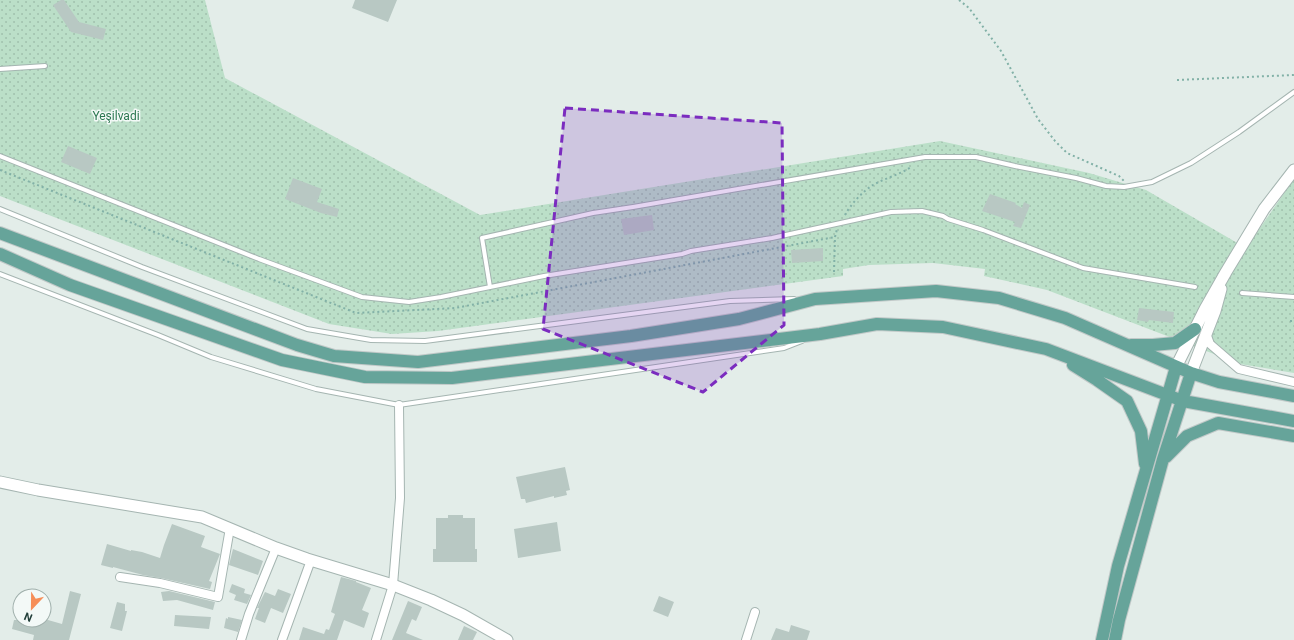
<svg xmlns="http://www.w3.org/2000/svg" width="1294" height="640" viewBox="0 0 1294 640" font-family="Roboto,sans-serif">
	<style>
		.green { fill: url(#green-dots) }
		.building { fill: #b8c8c3 }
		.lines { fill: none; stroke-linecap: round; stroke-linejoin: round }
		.service-casing { stroke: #a5b5b1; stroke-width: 6 }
		.minor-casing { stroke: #a5b5b1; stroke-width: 10 }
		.tertiary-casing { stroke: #a5b5b1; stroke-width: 13 }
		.primary-casing { stroke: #c1c9c8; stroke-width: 14 }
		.path { stroke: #82b1a7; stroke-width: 2; stroke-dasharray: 2 3; stroke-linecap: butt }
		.service { stroke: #fff; stroke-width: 4 }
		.minor { stroke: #fff; stroke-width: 8 }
		.tertiary { stroke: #fff; stroke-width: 11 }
		.primary { stroke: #66a49a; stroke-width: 12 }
		.marked { fill: #7b2cbf; fill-opacity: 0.2; stroke: #7b2cbf; stroke-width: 3; stroke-dasharray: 8 5; stroke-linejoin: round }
		.labels { text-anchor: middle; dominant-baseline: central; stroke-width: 3; stroke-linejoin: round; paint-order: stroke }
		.park-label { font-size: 12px; fill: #2b7750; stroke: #f3f9f7 }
	</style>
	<defs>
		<pattern id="green-dots" width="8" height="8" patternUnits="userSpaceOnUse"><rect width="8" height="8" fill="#bbdfc8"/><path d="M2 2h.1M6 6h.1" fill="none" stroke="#a0c0ad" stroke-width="1.8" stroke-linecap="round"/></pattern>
	</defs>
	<rect width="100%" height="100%" fill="#e3ede9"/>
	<path class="green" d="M0,0H205L225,78L480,215L940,141L1089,173L1146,190L1246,248L1294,179V373L1240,364L1047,290L984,276L985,269L933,263L869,265L843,269V276L438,331L392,334L329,324L0,196Z"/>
	<path class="building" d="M61,0H64L79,22L106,29L103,40L71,32L53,5Z
		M355,0H397L388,22L352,8Z
		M68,146L97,158L90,174L61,162Z
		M293,178L322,189L317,202L339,209L337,217L321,213L285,199Z
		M990,194L1016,203L1015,204L1022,208L1024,202L1030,205L1021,228L1013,226L1015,222L982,211Z
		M652,215L654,230L624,235L621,219Z
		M823,248V261L792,263L791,250Z
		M1139,308L1174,312L1173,323L1149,320L1148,322L1137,320Z
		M565,467L570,490L566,491L567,495L554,498V496L526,503L525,499H521L516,477Z
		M448,515H463V518H475V549H477V562H433V549H436V518H448Z
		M557,522L561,551L518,558L514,529Z
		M172,524L205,536L201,547L220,554L209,581L212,582L210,589L161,578L143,575L113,567V568L101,565L107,544L131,551V550L142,552L160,558L164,545Z
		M233,549L263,561L258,575L229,565Z
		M341,577L356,581V582L371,588L362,610L369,613L364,628L344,620L337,640H299L303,627L324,634L326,629L329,630L335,614L331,612Z
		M232,584L245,589L244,593L251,595L247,604L234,600L236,595L229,592Z
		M278,589L291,594L283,613L271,608L265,623L255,619L259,608H257L265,592L275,596Z
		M70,591L81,594L69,640H33L34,635L12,629L14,620H48L62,624Z
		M169,591L215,602L213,610L177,600L163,601L161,592Z
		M659,596L674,602L668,617L653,611Z
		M408,601L422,607L416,621L412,619L406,633L423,640H392Z
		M117,602L125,604V611H127L122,631L110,628Z
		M175,615L211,617L209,629L174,626Z
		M228,617L242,620L238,632L224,628L226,618L228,619Z
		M791,625L810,631L807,640H771L776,628L789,632Z
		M464,626L477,632L473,640H458Z"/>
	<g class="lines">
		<g class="service-casing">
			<path id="service" d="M0,69L45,66
				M0,156L259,259L362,297L409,302L441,297L544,276L682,254L691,251L772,238L891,212L922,211L943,216L948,219L983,230L1083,268L1195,287
				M0,209L142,267L307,329L371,340L425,341L730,301L794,299
				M0,274L158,335L211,357L316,389L399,405L784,348L802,341
				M490,287L482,238L593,213L633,207L925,157H976L1015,166L1076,178L1106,186L1124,187L1152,182L1191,163L1239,132L1294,92
				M1242,293L1294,297"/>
		</g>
		<g class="minor-casing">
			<path id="minor" d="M1206,333L1210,344L1239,369L1294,382
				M120,577L160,583L218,597L230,528
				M241,640L249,614L276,548
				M282,640L311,560
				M376,640L393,585L400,498L399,405
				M746,640L755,612"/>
		</g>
		<g class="tertiary-casing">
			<path id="tertiary" d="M1176,367L1205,309L1226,272L1264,209L1294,170
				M1191,373L1215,311L1221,289
				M0,482L38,490L202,517L276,548L307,559L393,585L431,600L463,615L507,640"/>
		</g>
		<g class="primary-casing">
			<path id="primary" d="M0,233L297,345L334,356L418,362L631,336L739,319L815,299L936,291L999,298L1065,318L1191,373L1219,382L1294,396
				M0,254L70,285L282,360L365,377L452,378L820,334L877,324L943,327L1046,349L1183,401L1294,421
				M1131,345H1153L1175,343L1195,329
				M1073,365L1097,380L1127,401L1141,431L1145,464
				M1166,457L1187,436L1218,423L1294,436
				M1102,640L1118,566L1176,367
				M1115,640L1119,620L1163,459L1191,373"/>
		</g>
		<path class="path" d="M959,0L969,8L1001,51L1038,119L1055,141L1067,153L1119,176L1124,181
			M1177,80L1294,75
			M0,170L356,313L455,308L835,237
			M845,215C851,204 863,191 873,185C885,178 899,175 911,167
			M834,272L835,237L837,229
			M1290,321H1294"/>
		<use href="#service" class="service"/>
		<use href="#minor" class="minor"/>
		<use href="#tertiary" class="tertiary"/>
		<use href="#primary" class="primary"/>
	</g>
	<path class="marked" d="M565,108L782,123L784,325L703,392L543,329Z"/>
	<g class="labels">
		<g class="park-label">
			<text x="116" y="116">Yeşilvadi</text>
		</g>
	</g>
	<g transform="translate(32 608) rotate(202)"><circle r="19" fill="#f3f9f7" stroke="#9fafab"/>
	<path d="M0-3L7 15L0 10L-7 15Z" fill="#f68e58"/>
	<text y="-6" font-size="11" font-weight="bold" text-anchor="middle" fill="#223f3a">N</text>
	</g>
</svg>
